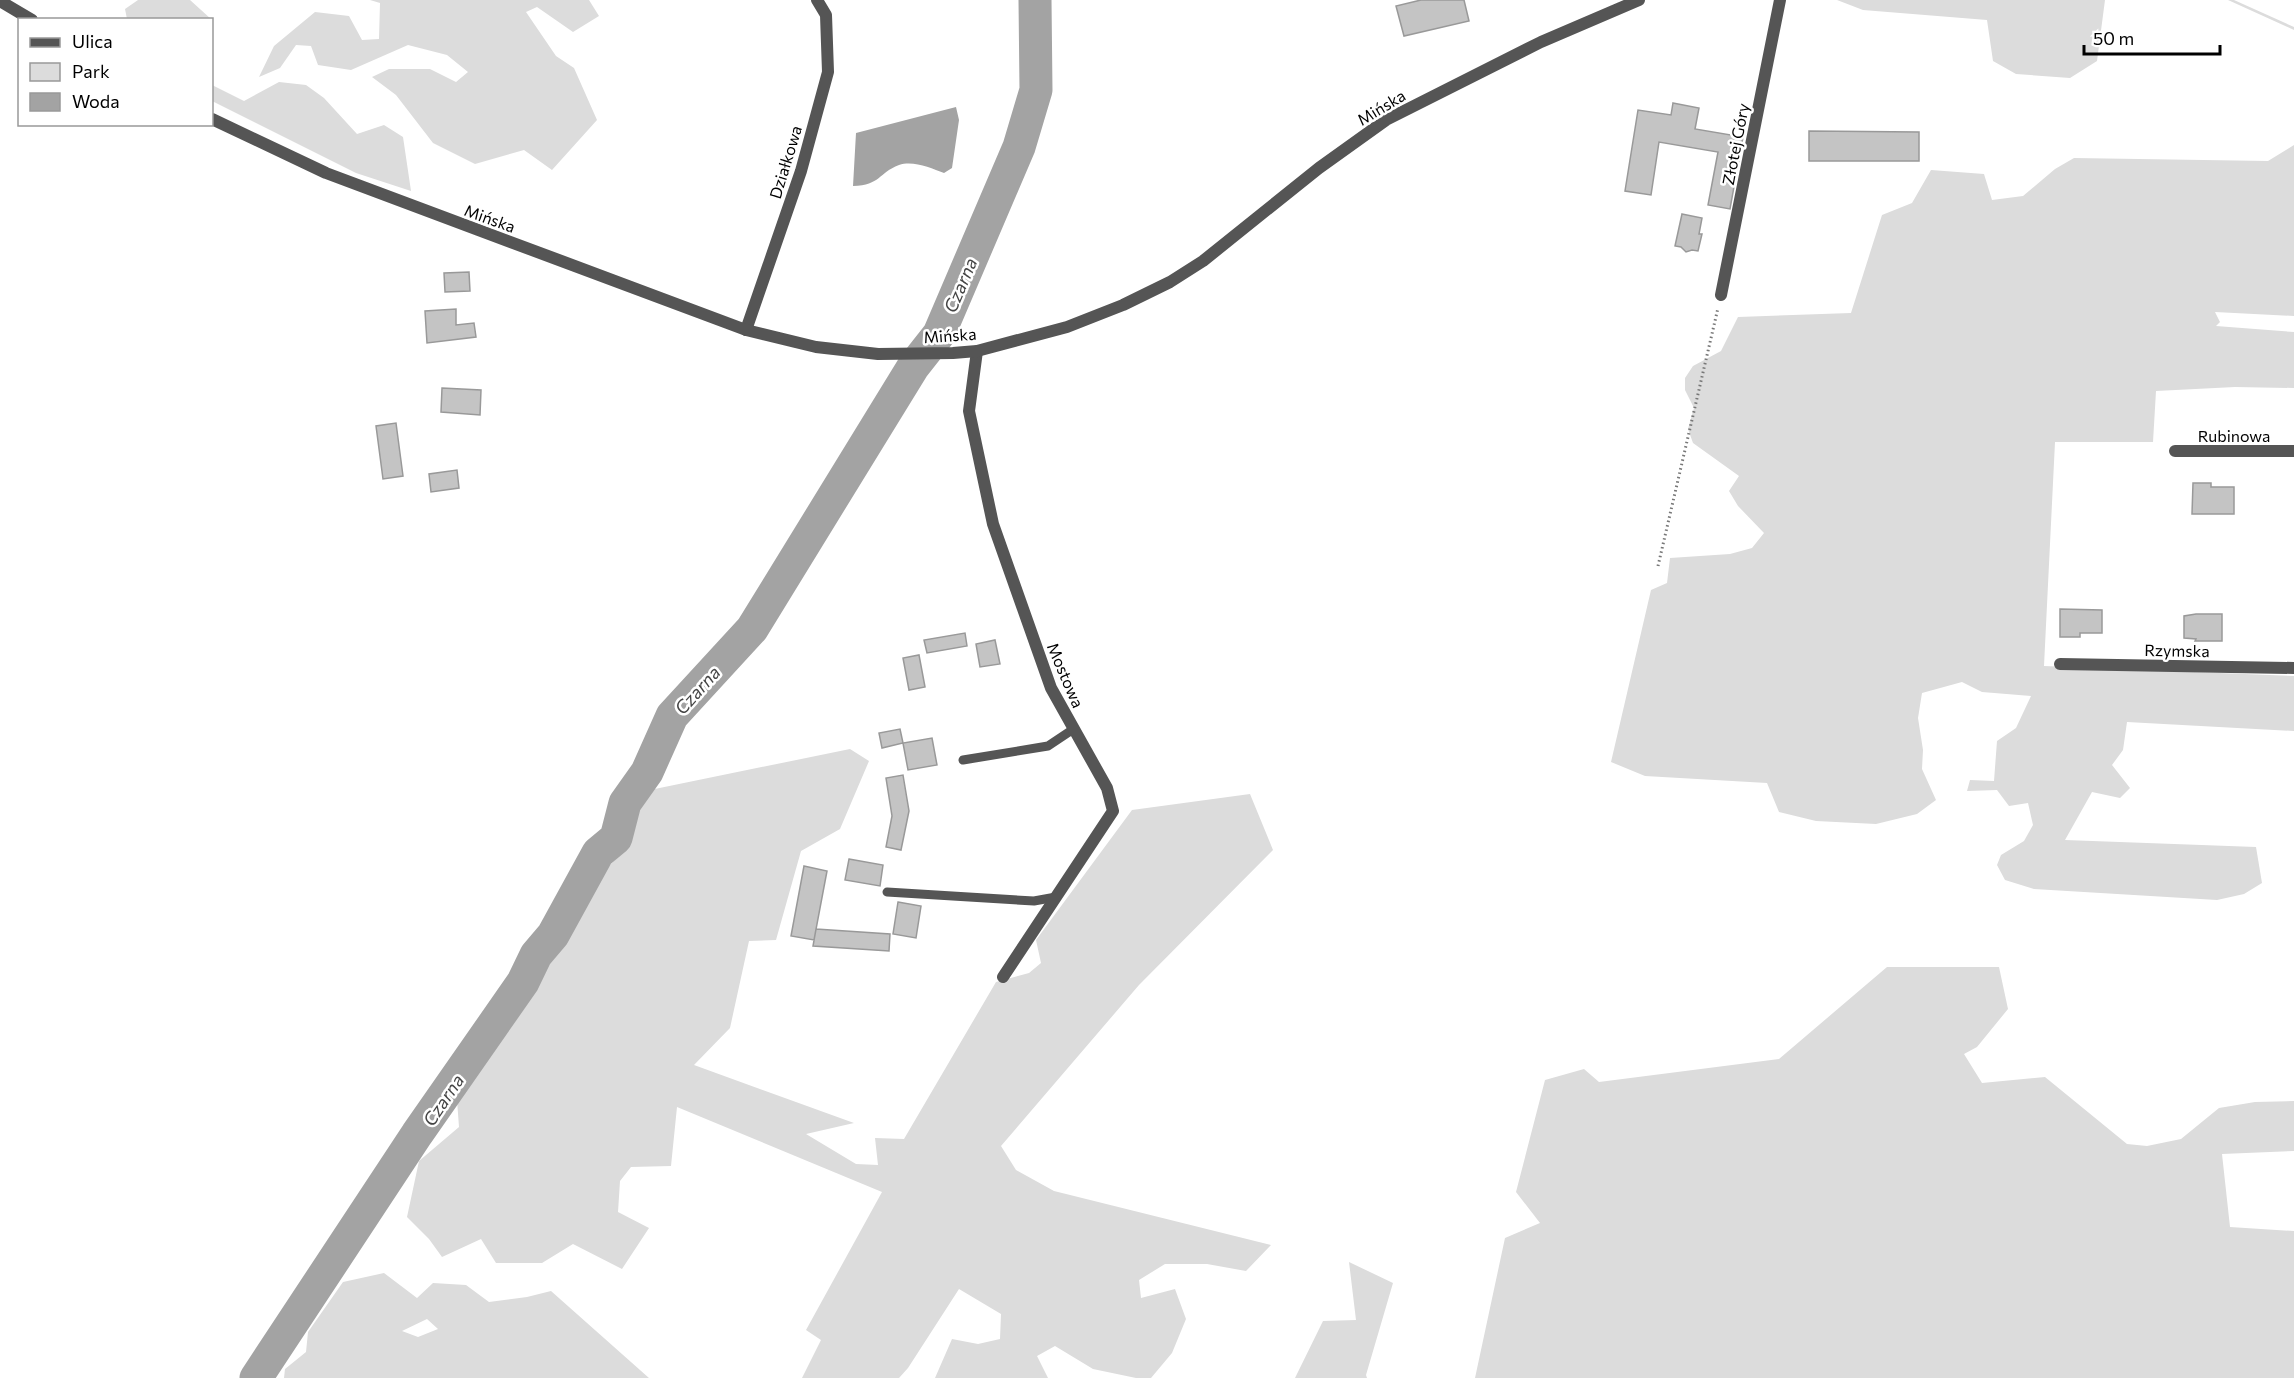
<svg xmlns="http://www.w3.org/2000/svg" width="2294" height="1378" viewBox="0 0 2294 1378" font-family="Commissioner,sans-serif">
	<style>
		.green { fill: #dcdcdc; fill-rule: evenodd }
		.water { fill: #a3a3a3 }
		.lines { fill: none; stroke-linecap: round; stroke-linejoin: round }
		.river { stroke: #a3a3a3; stroke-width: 33 }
		.building { fill: #c4c4c4; stroke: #999; stroke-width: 1.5 }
		.path { stroke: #777; stroke-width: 3; stroke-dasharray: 1.5 3; stroke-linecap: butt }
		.service { stroke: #555; stroke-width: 9 }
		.minor { stroke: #555; stroke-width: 12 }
		.tertiary { stroke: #555; stroke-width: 12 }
		.labels { text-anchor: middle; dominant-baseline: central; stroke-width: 5; stroke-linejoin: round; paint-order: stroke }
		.street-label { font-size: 16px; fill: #000; stroke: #fff }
		.water-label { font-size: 18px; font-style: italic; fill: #444; stroke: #fff }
	</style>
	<rect width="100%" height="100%" fill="#fff"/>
	<path class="green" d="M138,0H190L211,19H127L125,9Z
		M370,0H589L599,16L573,32L537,7L526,12L556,56L574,68L597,120L552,170L524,150L475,164L433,143L396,95L372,77L389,69H430L456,82L468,72L447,55L408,45L351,70L318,65L311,46L296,45L280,68L259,77L274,46L315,12L349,16L362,40L379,39L380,3Z
		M1837,0H2105L2097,61L2070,78L2016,74L1993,61L1987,20L1863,10Z
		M2228,0H2234L2294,27V30Z
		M279,82L306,85L324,98L357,134L384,125L403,137L411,191L356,173L212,101V85L244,101Z
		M2294,145V316L2215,312L2220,322L2216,326L2294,332V388L2235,387L2156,391L2153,442H2055L2044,666L2294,676V731L2127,722L2123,750L2112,765L2130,788L2120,798L2092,792L2065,840L2256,847L2262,883L2244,894L2217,900L2034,889L2005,880L1997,865L2001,855L2024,841L2033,825L2028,803L2009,806L1997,790L1967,791L1970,780L1994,781L1997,741L2016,728L2031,696L1982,692L1962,682L1922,693L1918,718L1923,750L1922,769L1936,800L1917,814L1876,824L1816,821L1779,812L1767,783L1645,776L1611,762L1651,590L1667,583L1670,558L1730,554L1752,548L1764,533L1738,506L1729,491L1739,476L1693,443L1688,429L1694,408L1685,390V378L1693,366L1721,351L1738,317L1851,313L1882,215L1912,203L1931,170L1984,174L1992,200L2023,196L2055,169L2074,158L2268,161Z
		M850,749L869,761L840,829L801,851L776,940L749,941L730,1028L694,1065L854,1123L806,1134L856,1164L878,1165L875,1138L904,1139L996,982L1029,973L1041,963L1036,940L1132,810L1250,794L1273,850L1139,985L1001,1146L1016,1170L1054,1191L1271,1245L1246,1271L1207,1264H1165L1139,1280L1141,1298L1175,1289L1186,1319L1172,1353L1151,1378H1136L1093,1369L1055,1346L1037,1356L1048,1378H935L952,1339L978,1344L1000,1339L1001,1314L959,1289L908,1368L899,1378H802L821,1340L806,1330L882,1192L677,1107L671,1166L631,1167L620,1181L618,1212L649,1228L622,1269L573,1244L542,1263H496L481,1239L442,1257L429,1239L407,1217L419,1161L459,1127L457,1100L522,1004L598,876L626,850L629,820L645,791Z
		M1887,967H1999L2008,1009L1977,1047L1964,1054L1982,1083L2045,1077L2127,1144L2147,1146L2181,1139L2219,1108L2255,1102L2294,1101V1151L2222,1154L2230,1227L2294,1231V1378H1475L1505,1238L1540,1223L1516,1192L1545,1080L1584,1069L1599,1082L1779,1059Z
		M1349,1262L1393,1283L1366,1375L1367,1378H1295L1323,1321L1356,1320Z
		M384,1273L417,1298L433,1283L466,1285L489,1302L527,1297L551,1291L649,1378H284L285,1369L306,1352L308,1332L343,1282ZM427,1319L438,1329L418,1337L402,1331Z"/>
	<path class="water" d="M956,107L959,120L952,168L944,173C931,168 913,160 899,165C878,173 881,185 853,186L856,133Z"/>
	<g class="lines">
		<path class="river" d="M256,1378L417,1134L523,982L536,955L553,935L598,853L616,838L625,803L647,772L672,716L752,629L913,367L939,334L1019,147L1036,90L1035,0"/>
	</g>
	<path class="building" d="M1421,0H1464L1469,21L1404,36L1396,6Z
		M1673,103L1699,108L1695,129L1743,137L1730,209L1708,205L1718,152L1659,142L1651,195L1625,191L1638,110L1671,115Z
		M1809,131L1919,132V161H1809Z
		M1682,214L1702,218L1699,234H1702L1698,251L1692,250L1686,252L1681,247L1675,246Z
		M469,272L470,291L445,292L444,273Z
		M456,309V325L474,323L476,337L427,343L425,311Z
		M442,388L481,390L480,415L441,412Z
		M396,423L403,476L383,479L376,426Z
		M457,470L459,488L431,492L429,474Z
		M2193,483H2211V487H2234V514H2192Z
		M2060,609L2102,610V633H2080V637H2060Z
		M2196,614H2222V641H2195L2196,639L2184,638V616Z
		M965,633L967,646L927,653L924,640Z
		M995,640L1000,664L980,667L976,644Z
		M919,655L925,687L909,690L903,658Z
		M900,729L903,743L882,748L879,733Z
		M932,738L937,765L908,770L903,743Z
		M903,775L909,811L901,850L886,847L892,816L886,778Z
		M849,859L883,865L880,886L845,880Z
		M804,866L827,871L814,940L791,936Z
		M898,902L921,906L916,938L893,934Z
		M816,929L890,934L889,951L813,946Z"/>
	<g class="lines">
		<path class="path" d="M1658,566L1718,308"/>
		<path class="service" d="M963,760L1048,746L1072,730
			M887,892L1034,901L1056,897"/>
		<path class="minor" d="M1721,295L1780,0
			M746,330L801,171L828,72L826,15L817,0
			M977,351L969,411L993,524L1051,688L1107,788L1113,811L1003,977
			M2175,451H2294
			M2060,664L2294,668"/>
		<path class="tertiary" d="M0,1L32,20
			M212,119L326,173L746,330L816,347L878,354L953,353L977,351L1067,327L1123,305L1170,282L1203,261L1319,168L1386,120L1541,42L1639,0"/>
	</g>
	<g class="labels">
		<g class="street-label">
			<text transform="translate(1381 107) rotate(-31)">Mińska</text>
			<text transform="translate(1735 144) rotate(-79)">Złotej Góry</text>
			<text transform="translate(785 162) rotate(-73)">Działkowa</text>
			<text transform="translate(490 218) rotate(20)">Mińska</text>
			<text transform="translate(950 335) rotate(-4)">Mińska</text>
			<text x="2234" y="435">Rubinowa</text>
			<text transform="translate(2177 650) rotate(1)">Rzymska</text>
			<text transform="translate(1066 675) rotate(67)">Mostowa</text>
		</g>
		<g class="water-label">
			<text transform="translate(960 285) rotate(-67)">Czarna</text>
			<text transform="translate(697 690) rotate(-48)">Czarna</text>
			<text transform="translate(443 1100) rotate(-56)">Czarna</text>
		</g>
	</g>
	<rect x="18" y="18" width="195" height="108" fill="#ffffff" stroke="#999999" stroke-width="1.5"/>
	<rect x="30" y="38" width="30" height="9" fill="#555555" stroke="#999999" stroke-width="1.5"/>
	<text x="72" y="48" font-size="18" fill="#000000">Ulica</text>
	<rect x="30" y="63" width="30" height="18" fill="#dcdcdc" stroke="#999999" stroke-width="1.5"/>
	<text x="72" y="78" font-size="18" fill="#000000">Park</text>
	<rect x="30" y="93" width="30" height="18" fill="#a3a3a3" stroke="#999999" stroke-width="1.5"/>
	<text x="72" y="108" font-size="18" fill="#000000">Woda</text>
	<path d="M2084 45v9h136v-9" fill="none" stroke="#000000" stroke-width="3"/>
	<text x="2093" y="45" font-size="18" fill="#000000" stroke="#ffffff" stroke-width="4.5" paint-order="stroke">50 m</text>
</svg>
